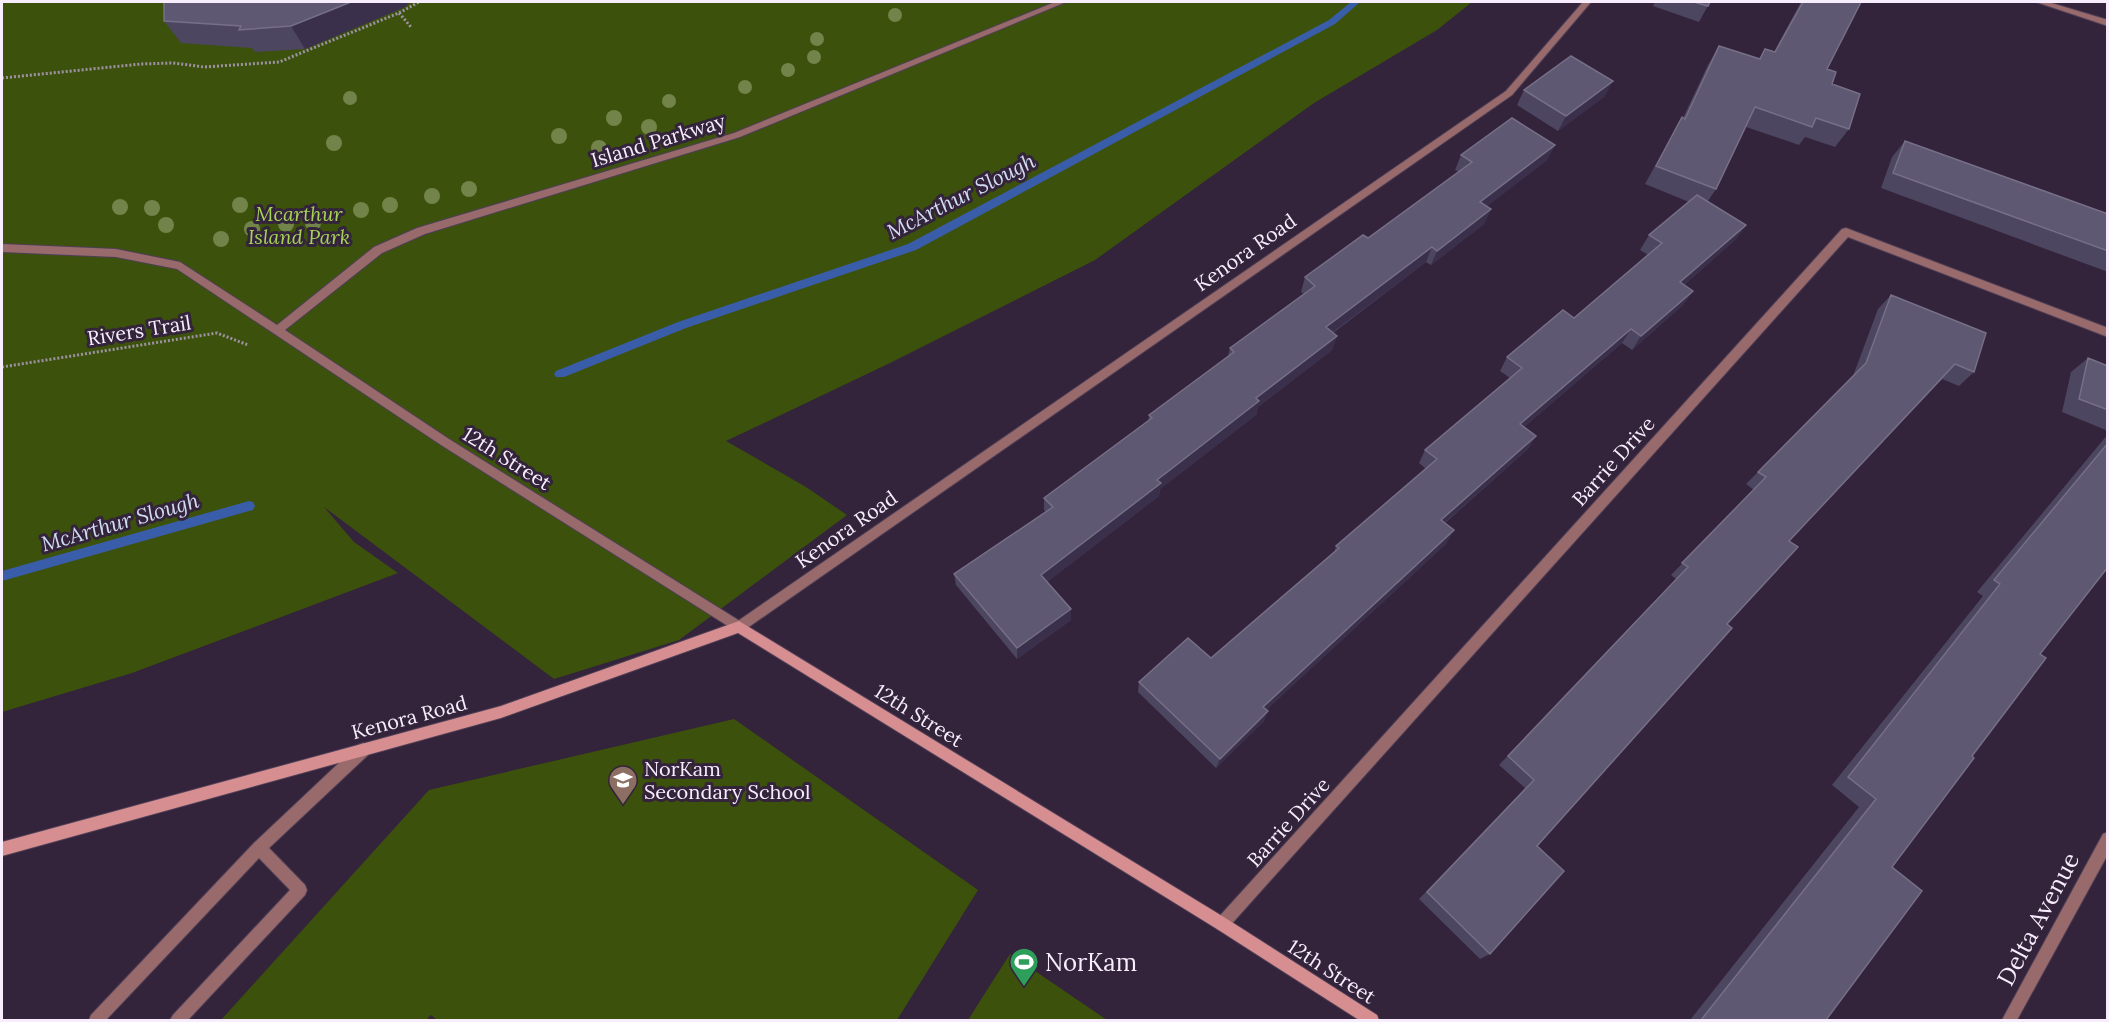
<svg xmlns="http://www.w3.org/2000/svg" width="2109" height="1022" viewBox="0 0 2109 1022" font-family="Lora,serif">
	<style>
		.green { fill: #3c520c }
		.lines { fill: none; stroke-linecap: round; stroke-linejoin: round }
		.stream { fill: #3a5daa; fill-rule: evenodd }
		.lane-casing { stroke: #4e3f56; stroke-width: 2 }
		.street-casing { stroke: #4e3f56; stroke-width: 2 }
		.secondary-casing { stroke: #4e3f56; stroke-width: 2 }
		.path { stroke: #9d91a4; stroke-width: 3; stroke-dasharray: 2 2; stroke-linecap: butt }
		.lane { fill: #986a6b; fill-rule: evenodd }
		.street { fill: #986a6b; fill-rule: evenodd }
		.secondary { fill: #d68e90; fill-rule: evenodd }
		.tree { fill: #72844a }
		.wall { fill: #4c4661 }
		.shaded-wall { fill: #3a304b }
		.building { fill: #5e5872; stroke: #766f87; stroke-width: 1.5 }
		.labels { text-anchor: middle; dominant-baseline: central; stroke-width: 6; stroke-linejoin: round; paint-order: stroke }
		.street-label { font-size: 20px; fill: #f7edfd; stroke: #33233b }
		.park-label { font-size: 20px; font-style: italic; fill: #a6d357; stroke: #33233b }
		.poi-label { font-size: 20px; fill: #f7edfd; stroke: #33233b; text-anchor: start }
		.water-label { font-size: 21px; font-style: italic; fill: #d2ddf3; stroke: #33233b }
		.near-street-label { font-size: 24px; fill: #f7edfd; stroke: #33233b }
		.near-poi-label { font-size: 24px; fill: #f7edfd; stroke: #33233b; text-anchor: start }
	</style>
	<rect width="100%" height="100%" fill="#33233b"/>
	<path class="green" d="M2,2H1472L1437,30L1314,103L1095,260L890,363L726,441L806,487L847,515L679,640L554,679L324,507L354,542L398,573L132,673L2,712Z
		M734,719L978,890L897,1020H437L431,1015L426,1020H221L429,790Z
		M1010,954L1107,1020H968Z"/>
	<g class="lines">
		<path class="stream" d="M1351,2H1360L1335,24L916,250L686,328L564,377H556L554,374L556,371L678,322L908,244L1329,20Z
			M249,501L253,502L255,506L253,510L249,511L2,581V571Z"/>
		<g class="lane-casing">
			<path id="lane" d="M1055,2H1066L740,137L425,234L382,253L285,330L449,439L743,623L745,627L743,631L739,633L441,445L177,269L116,257L2,252V244L116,249L180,262L277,325L374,247L417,228L734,133Z
				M363,743L368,745L370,750L368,755L269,848L305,885L307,890L305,895L188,1020H170L173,1015L290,890L259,858L106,1020H89L91,1015L254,843L358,745Z"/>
		</g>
		<g class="street-casing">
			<path id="street" d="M1583,2H1591L1512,95L743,631L739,633L735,631L733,627L735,623L1506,91Z
				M2036,2H2048L2108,20V26Z
				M1846,228L2108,328V337L1848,237L1227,929L1222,931L1217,929L1215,924L1217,919L1842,229Z
				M2108,832V854L2017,1020H2002L2103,834Z"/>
		</g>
		<g class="secondary-casing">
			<path id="secondary" d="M739,621L1227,919L1377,1015L1379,1020H1359L1217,929L738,633L501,718L2,856V842L501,706Z"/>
		</g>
		<path class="path" d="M399,13L411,27
			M2,78L141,64L173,63L204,67L279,62L399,13L419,2
			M2,367L217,333L248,345"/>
		<use href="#lane" class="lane"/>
		<use href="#street" class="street"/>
		<use href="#secondary" class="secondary"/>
	</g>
	<g class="tree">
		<circle cx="895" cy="15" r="7"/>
		<circle cx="817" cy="39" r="7"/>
		<circle cx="814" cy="57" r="7"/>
		<circle cx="788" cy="70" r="7"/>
		<circle cx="745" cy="87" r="7"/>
		<circle cx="350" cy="98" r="7"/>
		<circle cx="669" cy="101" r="7"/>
		<circle cx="614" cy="118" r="8"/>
		<circle cx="649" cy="127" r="8"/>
		<circle cx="559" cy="136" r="8"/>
		<circle cx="334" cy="143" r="8"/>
		<circle cx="599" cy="148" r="8"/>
		<circle cx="469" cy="189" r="8"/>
		<circle cx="432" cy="196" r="8"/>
		<circle cx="240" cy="205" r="8"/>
		<circle cx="390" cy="205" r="8"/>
		<circle cx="120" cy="207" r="8"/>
		<circle cx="152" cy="208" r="8"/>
		<circle cx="361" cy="210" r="8"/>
		<circle cx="313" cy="223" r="8"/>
		<circle cx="286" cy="224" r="8"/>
		<circle cx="166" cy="225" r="8"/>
		<circle cx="252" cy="229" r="8"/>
		<circle cx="221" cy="239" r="8"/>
	</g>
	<path class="wall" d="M1655,2H1710L1699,22L1653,6Z
		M1801,2H1861L1827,69L1849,129L1835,147L1805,137L1799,145L1746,127L1716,189L1708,201L1746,225L1736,239L1684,285L1693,291L1683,305L1632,350L1622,343L1524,427L1536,436L1528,449L1445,523L1447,543L1266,710L1264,721L1216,768L1138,692L1139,682L1211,658L1334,553L1336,546L1426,469L1419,463L1425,450L1510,378L1500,371L1507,357L1574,318L1648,255L1640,250L1649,235L1689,202L1645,184L1682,117L1683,118L1708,65L1719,46L1759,59L1765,49L1774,52Z
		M405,7L305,49L255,52L252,48L181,43L164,21Z
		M1524,90L1605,96L1558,131L1517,105Z
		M1905,141L2108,214V272L1881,188L1892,157Z
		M1555,145L1547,160L1487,206L1491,209L1484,224L1431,265L1426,262L1333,333L1337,336L1332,350L1258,407L1256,415L1160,489L1159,496L1047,582L1071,609V620L1017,659L956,585L954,574L1046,512L1044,510V498L1148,421L1149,415L1228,356L1230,348L1304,294L1301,292L1305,277L1368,238L1459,172L1455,170L1461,155Z
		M1891,295L1974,372L1959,386L1942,379L1789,541L1727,624L1537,846L1490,954L1480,959L1419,899L1525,788L1499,765L1676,579L1671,575L1754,490L1746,484L1853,376L1878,309Z
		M2088,358L2108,366V431L2062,412L2071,372Z
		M2108,434V567L2040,654L1972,756L1892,867L1826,1020H1690L1859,807L1832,785L1983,596L1977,592Z"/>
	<path class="shaded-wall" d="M351,2H410L405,7L305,49L291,26Z
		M1613,81L1605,96L1558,131L1566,116Z
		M1555,145L1547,160L1473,217L1480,202Z
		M1491,209L1484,224L1431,265L1437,251Z
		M1746,225L1736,239L1670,297L1680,282Z
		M1432,247L1426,262L1321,341L1326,327Z
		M1693,291L1683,305L1632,350L1641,336Z
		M1631,329L1622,343L1512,437L1520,424Z
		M1337,336L1332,350L1258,407L1256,415L1160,489L1159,496L1041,587V575L1256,398Z
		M1536,436L1528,449L1434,532L1441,520Z
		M1454,530L1447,543L1259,716L1263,707Z
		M1071,609V620L1017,659V648Z
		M1268,711L1264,721L1216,768L1220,759Z"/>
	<path class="building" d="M164,2H351L291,26L239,30L241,26L164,21Z
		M1694,2H1710L1708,6Z
		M1803,2H1861L1827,69L1836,72L1832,84L1860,94L1849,129L1816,118L1812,127L1755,107L1716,189L1656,166L1682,117L1685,119L1719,46L1760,59L1765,49L1775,52Z
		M1571,56L1613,81L1566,116L1524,90Z
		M1512,118L1555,145L1480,202L1491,209L1437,251L1432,247L1326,327L1337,336L1256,398L1259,401L1157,480L1161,483L1041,575L1071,609L1017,648L954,574L1053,507L1044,498L1152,418L1149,415L1234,352L1230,348L1315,286L1305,277L1363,235L1368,238L1472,162L1461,155Z
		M1905,141L2108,214V251L1893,173Z
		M1697,195L1746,225L1680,282L1693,291L1641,336L1631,329L1520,424L1536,436L1441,520L1454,530L1263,707L1268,711L1220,759L1139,682L1188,638L1211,658L1339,548L1336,546L1437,459L1425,450L1522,368L1507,357L1563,310L1574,318L1662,243L1649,235Z
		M1891,295L1986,333L1974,372L1955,364L1789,541L1798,547L1727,624L1732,628L1537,846L1564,871L1490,954L1427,892L1534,780L1508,756L1688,567L1682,563L1766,477L1758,472L1866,363Z
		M2088,358L2108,366V410L2079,399Z
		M2108,443V567L2040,654L2046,658L1972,756L1974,758L1892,867L1922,891L1826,1020H1701L1876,799L1848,777L2000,584L1994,580Z"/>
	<defs>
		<g id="school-pin" transform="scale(1.5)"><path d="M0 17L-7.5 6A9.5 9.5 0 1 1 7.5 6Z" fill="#8d6e63" stroke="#33233b"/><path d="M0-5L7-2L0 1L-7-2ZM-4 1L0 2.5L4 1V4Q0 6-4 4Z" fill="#fff"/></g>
		<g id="stadium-pin" transform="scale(1.5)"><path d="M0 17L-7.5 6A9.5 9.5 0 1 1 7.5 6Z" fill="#2e9e5b" stroke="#33233b"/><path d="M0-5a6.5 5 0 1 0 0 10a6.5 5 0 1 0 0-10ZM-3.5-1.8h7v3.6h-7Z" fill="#fff"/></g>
	</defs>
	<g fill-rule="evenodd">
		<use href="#school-pin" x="623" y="780"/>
		<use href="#stadium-pin" x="1024" y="962"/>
	</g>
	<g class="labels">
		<g class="street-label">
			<text transform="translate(658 140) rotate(-17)">Island Parkway</text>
			<text transform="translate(1245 252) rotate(-35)">Kenora Road</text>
			<text transform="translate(139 330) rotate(-9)">Rivers Trail</text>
			<text transform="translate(507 458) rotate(32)">12th Street</text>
			<text transform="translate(1613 461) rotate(-48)">Barrie Drive</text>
			<text transform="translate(846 529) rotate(-35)">Kenora Road</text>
			<text transform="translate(919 715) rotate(32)">12th Street</text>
			<text transform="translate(409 717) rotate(-15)">Kenora Road</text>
			<text transform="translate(1288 822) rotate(-48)">Barrie Drive</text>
			<text transform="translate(1332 971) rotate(33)">12th Street</text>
		</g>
		<g class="park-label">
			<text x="299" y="213">Mcarthur<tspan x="299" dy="23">Island Park</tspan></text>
		</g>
		<g class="poi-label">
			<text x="644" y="768">NorKam<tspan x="644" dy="23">Secondary School</tspan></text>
		</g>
		<g class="water-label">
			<text transform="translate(961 196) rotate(-27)">McArthur Slough</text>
			<text transform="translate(120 522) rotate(-16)">McArthur Slough</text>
		</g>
		<g class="near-street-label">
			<text transform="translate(2038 919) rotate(-62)">Delta Avenue</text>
		</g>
		<g class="near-poi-label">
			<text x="1045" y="962">NorKam</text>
		</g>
	</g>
	<rect width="2109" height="1022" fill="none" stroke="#f7edfd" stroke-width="6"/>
</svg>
